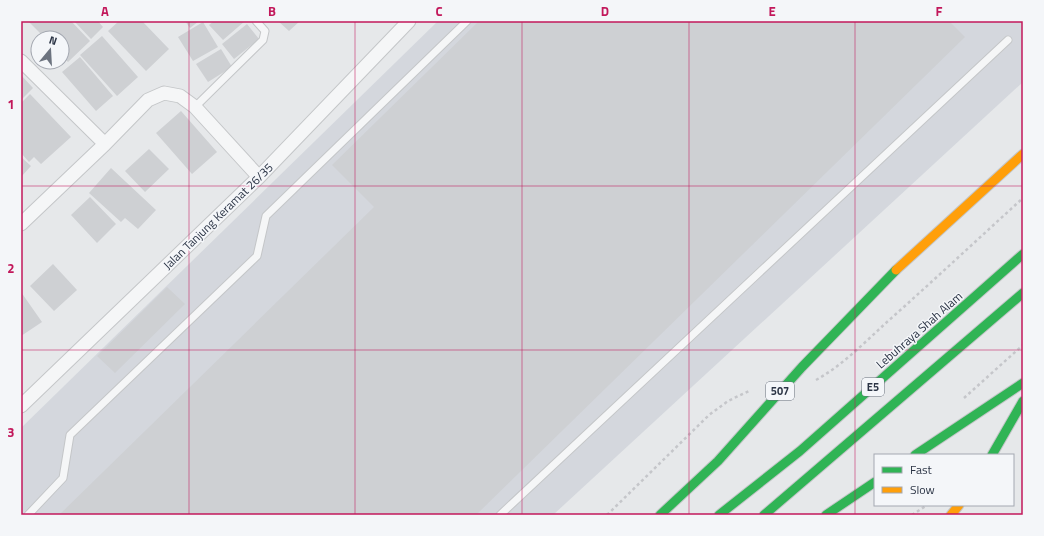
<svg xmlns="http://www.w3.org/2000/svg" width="1044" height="536" viewBox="0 0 1044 536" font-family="'Titillium Web',sans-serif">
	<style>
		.built { fill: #d4d7dd }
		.building { fill: #ced0d3 }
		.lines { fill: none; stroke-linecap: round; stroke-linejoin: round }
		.lane-casing { stroke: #c4c6c8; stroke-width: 9 }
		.street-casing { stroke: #c4c6c8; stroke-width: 15 }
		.fast-casing { stroke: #c4c6c8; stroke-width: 11 }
		.slow-casing { stroke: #c4c6c8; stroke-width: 11 }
		.path { stroke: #c5c6ca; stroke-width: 2.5; stroke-dasharray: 3 3; stroke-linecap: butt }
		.lane { stroke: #f5f6f7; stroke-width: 7 }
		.street { stroke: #f5f6f7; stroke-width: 13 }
		.fast { stroke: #30b455; stroke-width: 9 }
		.slow { stroke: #ff9f0a; stroke-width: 9 }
		.grid { fill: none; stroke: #c2185b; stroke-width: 1; stroke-opacity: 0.55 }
		.labels { text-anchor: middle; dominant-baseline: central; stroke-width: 3; stroke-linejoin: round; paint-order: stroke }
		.shield { fill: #f4f6f9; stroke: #676e7b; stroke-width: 1 }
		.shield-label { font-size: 11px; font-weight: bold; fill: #2b3445 }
		.street-label { font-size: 12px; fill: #2b3445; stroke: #f4f6f9 }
		.neatline { fill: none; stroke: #c2185b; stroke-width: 1.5 }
		.grid-label { font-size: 13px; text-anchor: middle; font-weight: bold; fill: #c2185b }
	</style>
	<rect width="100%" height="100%" fill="#e6e8ea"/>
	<path class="built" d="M438,21H1023V82L553,515H21V428Z"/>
	<path class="building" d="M28,21H71L90,41L68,62L62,56V38H45Z
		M74,21H98L103,27L91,39Z
		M119,21H142L169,49L146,71L108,31Z
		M185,21H199L190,28Z
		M214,21H245L223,40L209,25Z
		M278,21H300L289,31Z
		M479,21H949L965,37L476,515H59L374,207L332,165Z
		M203,22L218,47L193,61L178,37Z
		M247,24L259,39L234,59L222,44Z
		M102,36L138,77L117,96L80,55Z
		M221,49L232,67L208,82L196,64Z
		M80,57L113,96L96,111L62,72Z
		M21,75L33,88L21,100Z
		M30,94L71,137L41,164L34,157L29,162L21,153V103Z
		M181,111L217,152L192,174L156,133Z
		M149,149L169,169L145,192L125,171Z
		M21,157L31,166L21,177Z
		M111,168L156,210L138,229L125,218L121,222L89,193Z
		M90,197L116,224L97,243L71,215Z
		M53,264L77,290L54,311L30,286Z
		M167,287L185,304L115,373L97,356Z
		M21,292L42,322L21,336Z"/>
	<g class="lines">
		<g class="lane-casing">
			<path id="lane" d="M195,107L263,40L265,31L256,21
				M28,515L63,478L70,435L257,256L266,216L467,21
				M500,515L1008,40"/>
		</g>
		<g class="street-casing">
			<path id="street" d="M21,61L105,144
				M21,224L105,144L148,100L164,93L180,96L195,107L259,177
				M21,406L259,177L409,21"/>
		</g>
		<g class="fast-casing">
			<path id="fast" d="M915,455L1023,383
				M992,455L1023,401
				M660,515L718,461L802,367L896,270
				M719,515L800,451L1023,254
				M764,515L1023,293
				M826,515L875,482"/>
		</g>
		<g class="slow-casing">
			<path id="slow" d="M896,270L1023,154
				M951,515L959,505"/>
		</g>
		<path class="path" d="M816,380C843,365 865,342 887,322C933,281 978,239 1023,198
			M964,398L1023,345
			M607,515L709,415L728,401L751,390
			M912,515L927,505"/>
		<use href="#lane" class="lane"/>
		<use href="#street" class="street"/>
		<use href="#fast" class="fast"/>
		<use href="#slow" class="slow"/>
	</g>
	<path class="grid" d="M189,21V515M355,21V515M522,21V515M689,21V515M855,21V515M21,186H1023M21,350H1023"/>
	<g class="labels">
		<g class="shield">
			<rect x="862" y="378" width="22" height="18" rx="3"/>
			<rect x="766" y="382" width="28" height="18" rx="3"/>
		</g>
		<g class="shield-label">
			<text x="873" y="387">E5</text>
			<text x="780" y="391">507</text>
		</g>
		<g class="street-label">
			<text transform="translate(218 216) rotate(-44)">Jalan Tanjung Keramat 26/35</text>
			<text transform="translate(919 330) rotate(-41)">Lebuhraya Shah Alam</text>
		</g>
	</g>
	<rect width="1044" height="536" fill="none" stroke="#f4f6f9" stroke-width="44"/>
	<rect x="874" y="454" width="140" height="52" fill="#f4f6f9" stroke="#a4a8b1"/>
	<rect x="882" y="467" width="20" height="6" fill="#30b455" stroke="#a4a8b1"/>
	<text x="910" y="474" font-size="12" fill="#2b3445">Fast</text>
	<rect x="882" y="487" width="20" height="6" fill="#ff9f0a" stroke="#a4a8b1"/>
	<text x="910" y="494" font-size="12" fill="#2b3445">Slow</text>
	<g transform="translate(50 50) rotate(18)"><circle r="19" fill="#f4f6f9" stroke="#a4a8b1"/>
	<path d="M0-3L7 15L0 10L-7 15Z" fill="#6c737f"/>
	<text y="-6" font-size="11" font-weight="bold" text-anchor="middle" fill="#2b3445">N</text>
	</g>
	<rect x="22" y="22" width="1000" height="492" class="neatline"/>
	<g class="grid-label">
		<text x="105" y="16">A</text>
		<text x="272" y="16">B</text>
		<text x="439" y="16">C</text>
		<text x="605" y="16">D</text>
		<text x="772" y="16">E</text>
		<text x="939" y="16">F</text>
		<text x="11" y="109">1</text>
		<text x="11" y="273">2</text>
		<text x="11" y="437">3</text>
	</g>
</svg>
